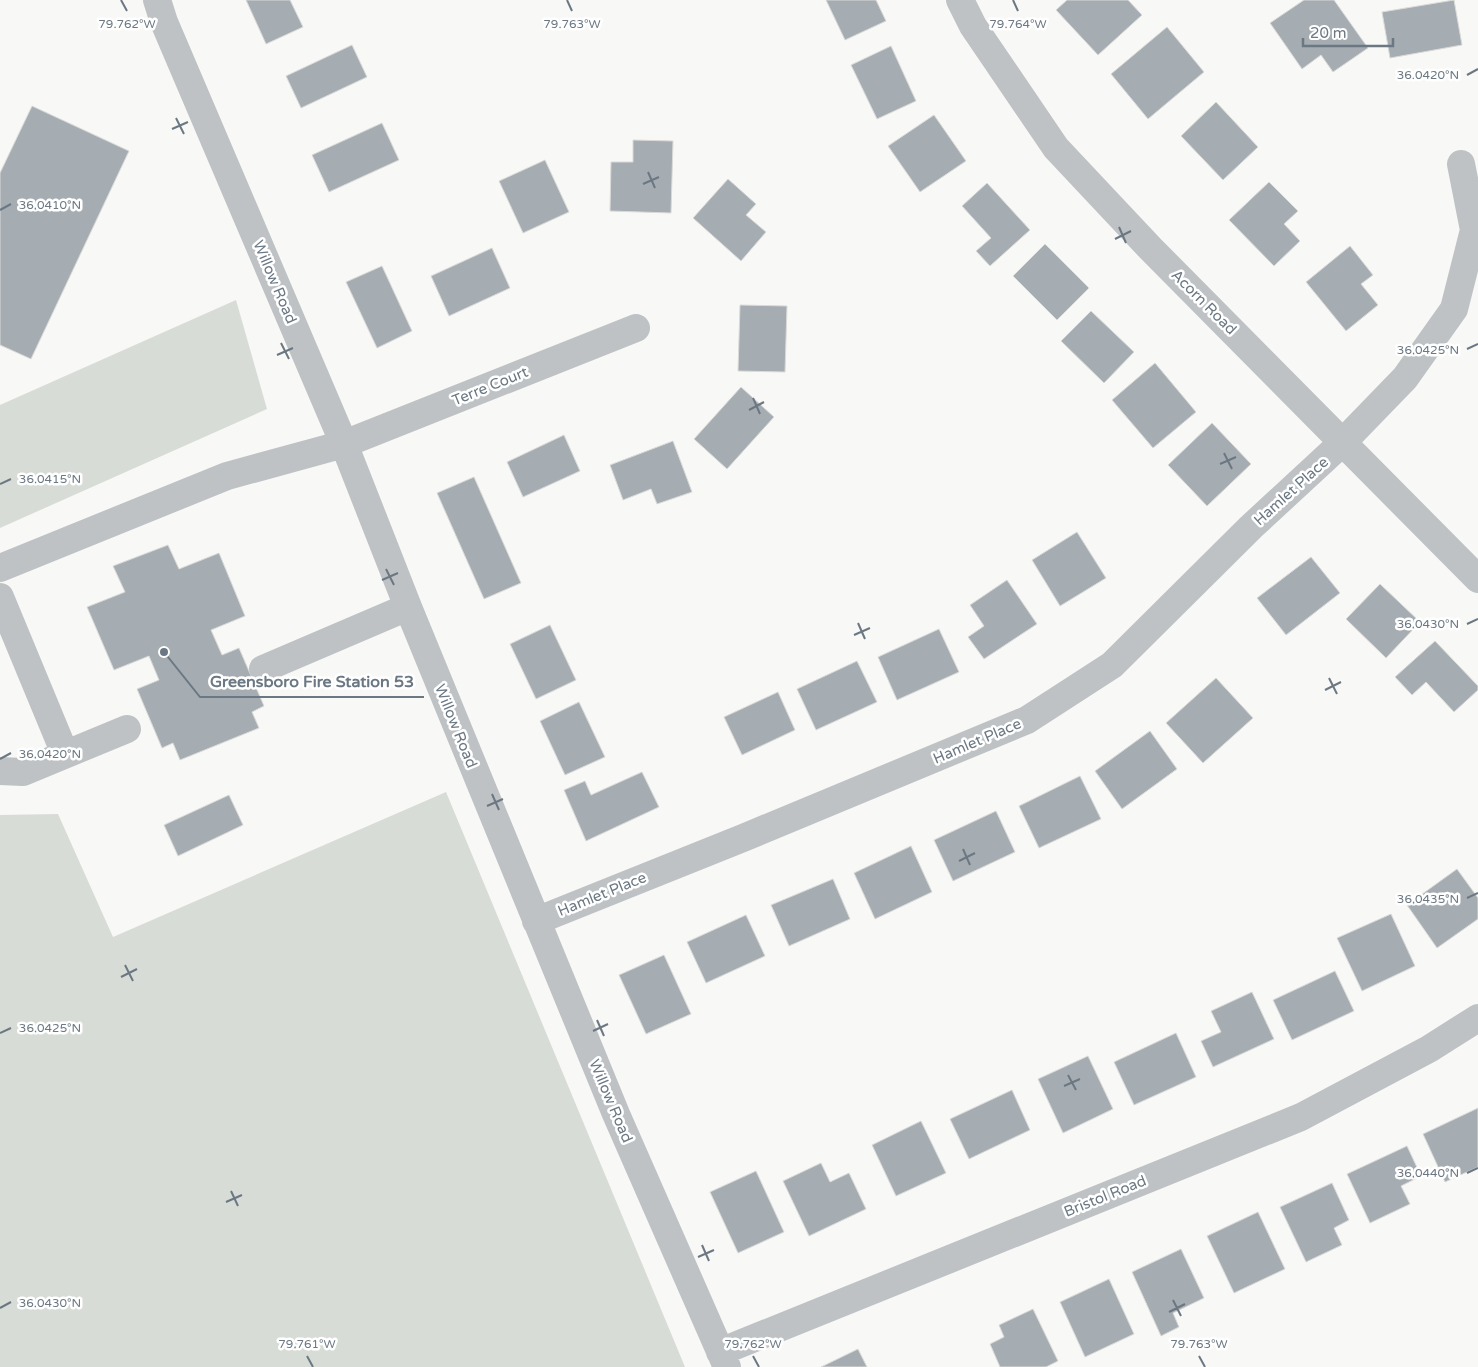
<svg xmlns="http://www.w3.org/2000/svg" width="1478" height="1367" viewBox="0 0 1478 1367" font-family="'Varela Round',sans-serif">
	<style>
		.green { fill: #d8dcd6 }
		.building { fill: #a6adb2; stroke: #dadad8 }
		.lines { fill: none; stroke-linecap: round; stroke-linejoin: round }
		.minor { stroke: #bec2c5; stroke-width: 28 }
		.ticks { fill: none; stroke: #6b7883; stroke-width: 2 }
		.labels { text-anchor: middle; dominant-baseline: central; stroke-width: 5; stroke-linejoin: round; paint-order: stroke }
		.street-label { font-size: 15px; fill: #6b7883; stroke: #fff }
		.ticks-label { font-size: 12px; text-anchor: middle; fill: #6b7883; stroke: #fff; stroke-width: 5; stroke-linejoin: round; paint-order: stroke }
		.leader { fill: none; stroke: #6b7883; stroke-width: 2 }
		.callout-dot { fill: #6b7883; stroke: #fff; stroke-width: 2 }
		.callout-label { font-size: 16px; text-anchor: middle; font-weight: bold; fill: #6b7883; stroke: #fff; stroke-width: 5; stroke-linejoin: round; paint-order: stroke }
	</style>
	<rect width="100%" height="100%" fill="#f8f8f6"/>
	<path class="green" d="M236,300L267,409L0,528V405Z
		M446,792L685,1367H0V815L58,814L113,937Z"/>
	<path class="building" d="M246,0H290L303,27L266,44Z
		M826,0H876L886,21L845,40Z
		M1067,0H1128L1142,15L1098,55L1056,10Z
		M1304,0H1334L1368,48L1333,72L1321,55L1302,69L1270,23Z
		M1454,0L1462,45L1390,58L1382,12Z
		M1167,27L1204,72L1148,119L1111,74Z
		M352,45L367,77L301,108L286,76Z
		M891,46L916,101L877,119L851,65Z
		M1216,102L1258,147L1223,180L1181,136Z
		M32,106L129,151L31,359L0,345V173Z
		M934,115L966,161L920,192L888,146Z
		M382,123L399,160L329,192L312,155Z
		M633,140L673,141L671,213L610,211L611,162H633Z
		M545,160L569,212L523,233L499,181Z
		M728,179L756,204L746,215L766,232L741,261L693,218Z
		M1269,182L1298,211L1284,224L1300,241L1274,266L1229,220Z
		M987,183L1030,230L990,266L976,251L991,238L962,206Z
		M1045,244L1089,288L1057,320L1013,276Z
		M1350,246L1373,275L1361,284L1378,305L1346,331L1306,282Z
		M492,248L510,288L449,316L431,276Z
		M382,266L412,331L377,348L346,282Z
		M740,305L787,306L785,372L738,371Z
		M1091,311L1134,352L1104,383L1061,341Z
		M1155,363L1196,412L1153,448L1112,400Z
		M741,387L774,417L727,469L694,439Z
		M1212,423L1251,464L1207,506L1168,465Z
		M564,435L580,471L523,497L507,462Z
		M673,441L692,492L657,504L651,489L623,500L610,465Z
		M474,477L521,583L484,599L437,493Z
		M1077,532L1106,578L1060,606L1032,560Z
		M168,545L179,569L219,553L245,616L211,630L222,655L239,648L264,706L252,712L259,728L180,760L173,743L162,748L137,689L159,680L149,656L114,670L87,607L125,592L113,566Z
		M1311,557L1340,593L1286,635L1257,598Z
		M1007,580L1037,624L984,659L968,637L984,626L970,605Z
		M1380,584L1420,622L1386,658L1346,619Z
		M550,625L576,680L536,699L510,644Z
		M939,629L959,672L897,700L878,657Z
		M1435,641L1478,686V690L1454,712L1426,682L1412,695L1395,677Z
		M857,661L877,702L816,730L797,689Z
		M1216,678L1253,718L1203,763L1166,723Z
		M778,692L795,730L742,755L724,717Z
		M579,702L605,757L565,775L540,721Z
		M1150,731L1177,769L1122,809L1095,771Z
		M642,772L659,807L586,841L564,790L585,781L591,795Z
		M1080,776L1101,819L1039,848L1019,806Z
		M229,795L243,825L178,856L164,825Z
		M996,811L1015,852L953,881L934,840Z
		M911,846L932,892L875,919L854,873Z
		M1457,869L1478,898V919L1437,948L1407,905Z
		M833,879L850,919L789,946L771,905Z
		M1391,914L1415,966L1362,991L1337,938Z
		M746,915L765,956L706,983L687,942Z
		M664,955L691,1014L646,1034L619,975Z
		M1335,971L1354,1011L1292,1040L1273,1000Z
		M1252,992L1274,1039L1213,1067L1201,1041L1221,1032L1211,1011Z
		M1176,1033L1196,1077L1134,1105L1114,1062Z
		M1088,1056L1113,1109L1063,1133L1038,1079Z
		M1012,1090L1030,1130L969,1159L950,1119Z
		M1478,1108V1167L1445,1182L1423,1134Z
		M921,1121L946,1173L896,1196L872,1145Z
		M1407,1146L1421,1176L1401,1186L1410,1204L1370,1223L1347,1174Z
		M821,1163L830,1182L849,1173L866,1209L809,1236L783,1181Z
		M756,1171L784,1232L738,1253L710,1192Z
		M1332,1183L1349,1220L1334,1228L1342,1245L1306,1262L1280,1207Z
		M1258,1212L1285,1269L1234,1293L1207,1236Z
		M1181,1249L1204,1298L1173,1313L1179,1327L1161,1336L1132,1272Z
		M1109,1279L1134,1334L1085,1357L1060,1302Z
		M1033,1309L1058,1361L1046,1367H1000L990,1344L1004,1337L999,1325Z
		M858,1349L867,1367H821Z"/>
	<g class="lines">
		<path class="minor" d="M157,0L164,22L344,444L408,607L616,1114L727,1367
			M960,0L973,26L1056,148L1151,249L1478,579
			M0,568L227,476L344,444L636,328
			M0,597L65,754
			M263,669L408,607
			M0,771L23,772L127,729
			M536,921L743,838L1027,720L1112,665L1251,527L1343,442L1405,378L1454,309L1474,230L1461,164
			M720,1352L1301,1117L1429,1049L1478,1018"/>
	</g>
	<path class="ticks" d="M121,0L127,11M567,0L572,11M1013,0L1018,11M1467,75L1478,69M176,118L184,134M172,129L188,122M648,172L655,188M643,184L659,177M0,210L11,204M1119,227L1126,243M1115,239L1131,231M281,343L289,359M1467,349L1478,344M277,355L293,348M753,398L760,414M749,410L764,402M1224,453L1232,469M1220,464L1236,457M0,484L11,479M386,569L394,585M382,580L398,573M858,623L865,639M1467,624L1478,619M854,635L870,628M1329,678L1337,694M1325,690L1341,682M0,759L11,753M492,794L499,810M487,806L503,799M963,849L970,865M959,861L975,853M1467,898L1478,893M125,965L133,981M121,977L137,969M597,1020L604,1036M593,1031L608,1024M0,1033L11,1028M1068,1075L1076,1090M1064,1086L1080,1079M1467,1173L1478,1168M231,1191L238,1206M226,1202L242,1195M702,1245L709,1261M698,1257L714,1250M1173,1300L1181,1316M0,1308L11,1302M1169,1312L1185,1304M307,1356L313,1367M753,1356L759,1367M1199,1356L1205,1367"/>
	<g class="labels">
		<g class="street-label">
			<text transform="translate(275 282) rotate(67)">Willow Road</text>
			<text transform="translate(1204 302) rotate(45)">Acorn Road</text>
			<text transform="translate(490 386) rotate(-22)">Terre Court</text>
			<text transform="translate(1291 491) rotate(-42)">Hamlet Place</text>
			<text transform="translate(456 726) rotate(68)">Willow Road</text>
			<text transform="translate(977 741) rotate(-23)">Hamlet Place</text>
			<text transform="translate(602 894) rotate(-22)">Hamlet Place</text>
			<text transform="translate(611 1101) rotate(67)">Willow Road</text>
			<text transform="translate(1105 1196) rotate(-22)">Bristol Road</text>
		</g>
	</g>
	<g class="ticks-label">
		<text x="127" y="28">79.762°W</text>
		<text x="572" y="28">79.763°W</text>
		<text x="1018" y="28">79.764°W</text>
		<text x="1428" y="79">36.0420°N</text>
		<text x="50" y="209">36.0410°N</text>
		<text x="1428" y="354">36.0425°N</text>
		<text x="50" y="483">36.0415°N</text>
		<text x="1428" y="628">36.0430°N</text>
		<text x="50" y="758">36.0420°N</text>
		<text x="1428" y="903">36.0435°N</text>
		<text x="50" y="1032">36.0425°N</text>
		<text x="1428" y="1177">36.0440°N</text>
		<text x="50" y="1307">36.0430°N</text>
		<text x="307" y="1348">79.761°W</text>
		<text x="753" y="1348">79.762°W</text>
		<text x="1199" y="1348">79.763°W</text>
	</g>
	<path class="leader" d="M164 652L200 697H424"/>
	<circle class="callout-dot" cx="164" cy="652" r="5"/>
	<g class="callout-label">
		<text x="312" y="687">Greensboro Fire Station 53</text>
	</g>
	<path d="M1303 38v8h90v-8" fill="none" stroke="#6b7883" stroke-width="2.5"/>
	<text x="1310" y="38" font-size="15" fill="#6b7883" stroke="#ffffff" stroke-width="4" paint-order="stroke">20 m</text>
</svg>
